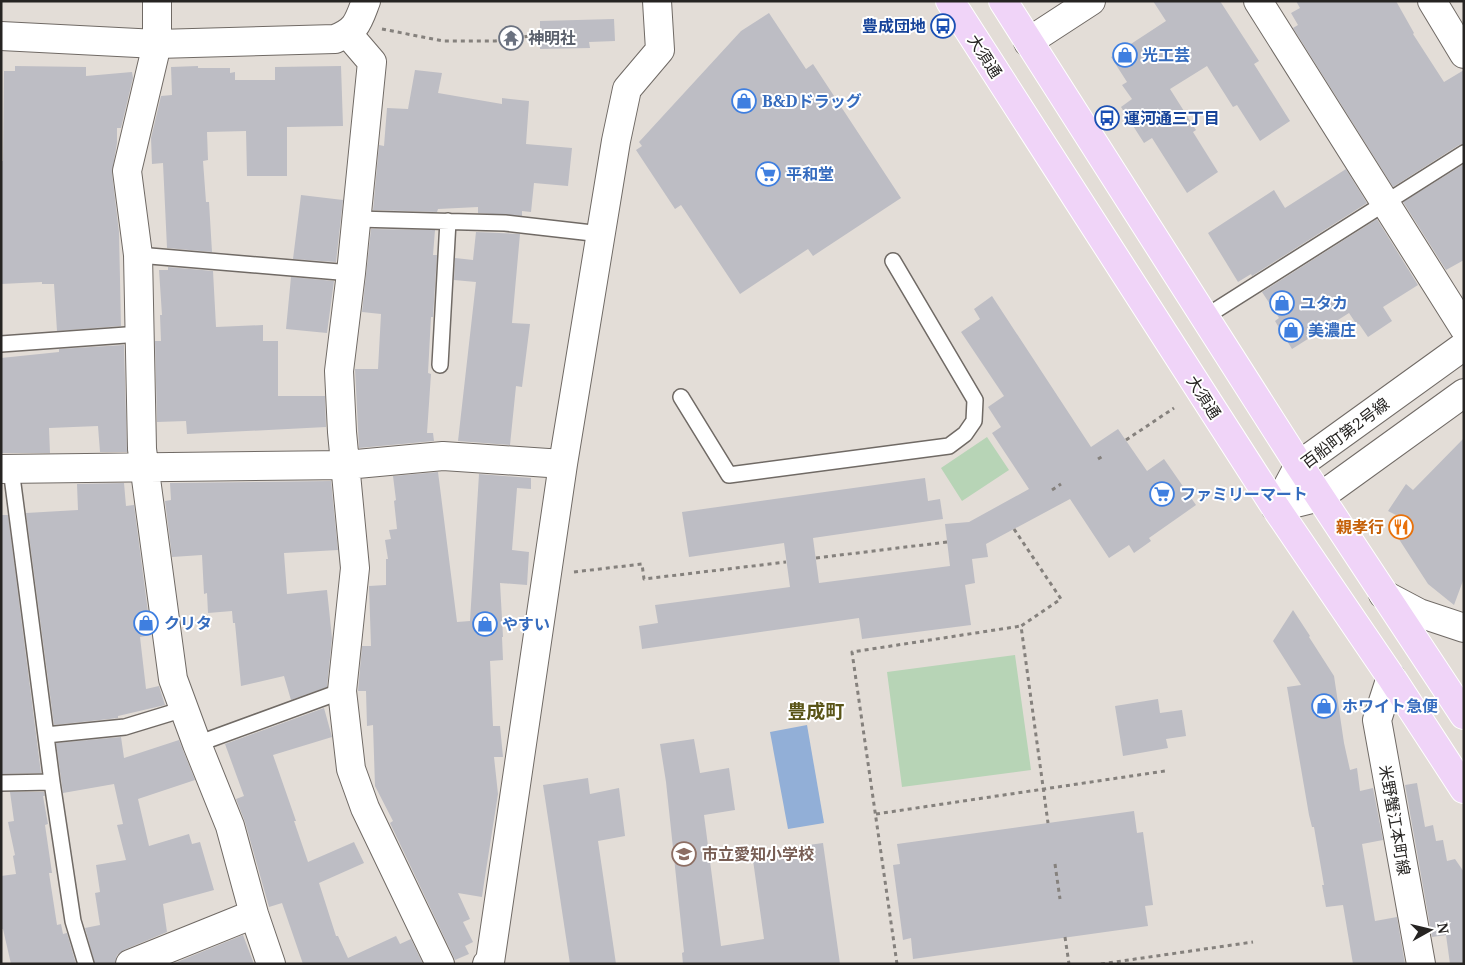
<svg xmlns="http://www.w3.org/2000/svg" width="1465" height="965" viewBox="0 0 1465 965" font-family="'Noto Serif','Noto Sans JP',serif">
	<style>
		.green { fill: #b7d4b6 }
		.water { fill: #92afd7 }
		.building { fill: #bdbdc4 }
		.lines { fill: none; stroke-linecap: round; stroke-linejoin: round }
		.service-casing { stroke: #706a65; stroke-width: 18 }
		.minor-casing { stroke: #706a65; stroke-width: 30 }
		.tertiary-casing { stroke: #706a65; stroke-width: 30 }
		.primary-casing { stroke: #fff; stroke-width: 30 }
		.path { stroke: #85817d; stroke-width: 3; stroke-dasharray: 4 4; stroke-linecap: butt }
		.service { stroke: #fff; stroke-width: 15 }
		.minor { stroke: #fff; stroke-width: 28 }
		.tertiary { stroke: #fff; stroke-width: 28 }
		.primary { stroke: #f0d4f8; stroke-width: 28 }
		.labels { text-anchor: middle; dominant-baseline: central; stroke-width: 4; stroke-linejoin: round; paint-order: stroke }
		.transit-label { font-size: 16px; font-weight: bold; fill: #164399; stroke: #fff; text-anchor: end }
		.worship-label { font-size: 16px; font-weight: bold; fill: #5b616d; stroke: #fff; text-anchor: start }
		.shop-label { font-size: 16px; font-weight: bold; fill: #366cbe; stroke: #fff; text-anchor: start }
		.street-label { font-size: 16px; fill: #262422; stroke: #fff }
		.food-label { font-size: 16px; font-weight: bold; fill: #c56008; stroke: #fff; text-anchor: end }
		.education-label { font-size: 16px; font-weight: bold; fill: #785e54; stroke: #fff; text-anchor: start }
		.quarter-label { font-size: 19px; font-weight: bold; fill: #595417; stroke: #fff }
	</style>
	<rect width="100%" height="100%" fill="#e3ddd7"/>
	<path class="green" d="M987,437L1009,470L962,501L941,468Z
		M1015,655L1031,770L902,787L887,672Z"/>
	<path class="water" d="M807,725L824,823L788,829L770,732Z"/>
	<path class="building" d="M1153,1H1220L1259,61L1254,64L1290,121L1260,141L1237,105L1233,107L1207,66L1170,89L1196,130L1193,132L1218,172L1187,193L1152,138L1144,143L1121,107L1132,99L1122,85L1127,82L1111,57L1166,21Z
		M1296,1H1396L1414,33L1413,34L1444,82L1464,70V144L1459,145L1393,187L1293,28L1298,25L1291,13L1300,8Z
		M769,13L806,69L813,64L901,198L813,256L808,249L740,294L681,205L675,209L636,150L642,146L639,142L741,31Z
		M614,19L615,41L589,42L590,48L540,49V21Z
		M15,66L86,67V76L132,72L133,78L121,128H117V143L112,173L119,232L121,326L57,331L54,284H42V282L1,284V161H3L4,71H15Z
		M198,66V68H230V73L235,72V80H275V67L341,66L343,126L287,127V176H247L246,131L207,132L208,160L203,161L206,202H209L212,252L167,248L163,163L152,164L151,138L161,96L172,95L171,67Z
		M415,70L442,73L438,93L502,104V98L529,101L526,144L572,148L568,186L534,183L531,212L522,211V216L478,213V207L438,209L437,212L373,210L379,145L384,146L387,108L408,109Z
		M1464,164V260L1446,270L1403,202Z
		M1346,169L1367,203L1252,276L1251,274L1238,282L1208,233L1274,190L1285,208Z
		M301,195L343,200L336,262L293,259Z
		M1377,219L1418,285L1383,307L1392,321L1368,337L1359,324L1357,325L1349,313L1292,349L1275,321L1279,318L1262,292Z
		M371,229L435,230L433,255H437L433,317H431L428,373L431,374L427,433H433L434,441L359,448L355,369H378L381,314L362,312Z
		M476,232L520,234L512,323L530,324L522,387L516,386L510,445L458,441L476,282L454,280L455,258L473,260Z
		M168,267L213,271L216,327L263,325V341H278V396H325L326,427L187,434L186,421L157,422L155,341H161L160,315H162L159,270H168Z
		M291,277L334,281L327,333L286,329Z
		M992,296L1091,447L1118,429L1147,471L1164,459L1196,505L1149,538L1151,541L1134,553L1129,545L1109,558L1070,499L986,544L988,557L972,559L975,583L965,585L971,625L862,639L859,618L642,649L639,626L658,623L655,605L790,587L784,543L689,557L682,512L925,478L928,501L940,499L943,519L813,538L819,583L950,566L945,524L969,522L1029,489L992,433L1001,427L988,407L1004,396L961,332L980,319L974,309Z
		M124,345L127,452H100L98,426L49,428L50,453H1V358L59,352V349Z
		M1464,438V578L1454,605L1428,584L1393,530L1402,518L1388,511L1406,484L1413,490Z
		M438,472L457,622L470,621L479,474L531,478V489L517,488L512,550L529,552L527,585L500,583L503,637H502L503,660L490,661L493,726H500L503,757H494L498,794L484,883L482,897L458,893L470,919L463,922L473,942L465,946L469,954L455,960L390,823L393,821L375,786L373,725L367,726L366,691H358L362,646H371L369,586L386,585V559H388L385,540L391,539L389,530L397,529L394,501L396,500L393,476Z
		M331,481L338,550L284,553L287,594L327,590L332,638L327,687L291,700L284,676L241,686L235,623H233L232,611L208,613L207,593L204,594L202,555L172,557L165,501L171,500L170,483Z
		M124,483L126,506L134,505L151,635L140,637L146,689L159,686L165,705L118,716V718L54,725L26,513L78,510L77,484Z
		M1,515H8L41,773L1,774Z
		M1293,610L1310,636L1309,637L1334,676L1344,743L1350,770L1357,768L1360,791L1373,788L1383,840L1362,844L1375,921L1397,917L1405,964H1353L1343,905L1326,907L1322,885H1324L1314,827H1312L1309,815L1287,687L1301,685L1273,641Z
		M1158,699L1160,713L1182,710L1186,736L1166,739L1168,748L1123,756L1115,706Z
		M324,708L332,737L273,755L296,821H294L308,862L354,842L364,863L319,883L336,936H338L348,958L396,936L400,944L411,939L423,964H303L282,903L269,907L267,900L245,822L236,799L244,796L225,744Z
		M121,737L124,758L179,740L195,780L138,799L149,846L189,834L192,844L200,842L214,890L163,904L167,932L124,950L117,955L115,964H95L85,928L100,925L95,893L100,892L96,865L126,860L117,825L123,824L114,784L63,793L56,743Z
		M694,739L700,773L729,768L735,810L704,815L721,946L764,939L752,853L823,843L840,964H683L682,953L684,952L666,782L660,744Z
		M588,778L590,794L619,788L625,836L598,841L616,964H570L543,785Z
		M1417,783L1425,827L1433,825L1436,841L1443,840L1447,861L1455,859L1464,872V964H1450L1446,935L1432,937L1405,785Z
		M10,792H44L45,796H43L48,824L45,825L52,873H49L57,925L61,924L63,934L67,933L76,964H11L3,929H1V876L16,874L13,856L15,855L8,822L14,821Z
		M1134,811L1137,833L1143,832L1153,905L1145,906L1148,926L913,959L911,938L903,940L893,865L900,864L897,844Z
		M243,935L254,964H172Z"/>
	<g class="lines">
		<g class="service-casing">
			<path id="service" d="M357,219L505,223L601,234
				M138,255L351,273
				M1205,317L1464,153
				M1,344L140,334
				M440,365L448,221
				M681,397L729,475L949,446L965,434L974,421L975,400L893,261
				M11,469L52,782L73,921L86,964
				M46,735L125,727L184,709
				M197,744L342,691
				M1,783L52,782"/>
		</g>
		<g class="minor-casing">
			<path id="minor" d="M157,1V44L127,171L138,255L142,449L173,679L197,744L230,826L254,914L271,964
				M1258,1L1464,328
				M1432,1L1464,54
				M348,34L372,62L351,273L339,371L342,432L355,568L342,691L351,769L365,808L440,964
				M1028,42L1091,1
				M1,469L346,465L443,456L563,464
				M1383,594L1419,613L1464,628
				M1391,677L1377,720L1421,964
				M130,964L254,914
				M487,964L490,962L563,464L616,141L627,89L660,50L657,1"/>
		</g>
		<g class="tertiary-casing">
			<path id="tertiary" d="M1,36L157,44L335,39C357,30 358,22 366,1
				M1276,508L1299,465L1464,346
				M1276,508L1320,497L1464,393"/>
		</g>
		<g class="primary-casing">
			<path id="primary" d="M950,1L1276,508L1391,677L1464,789
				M1003,1L1299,465L1464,715"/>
		</g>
		<path class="path" d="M382,29L443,41H495L537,35
			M1126,440L1174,408
			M1098,459L1103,456
			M1052,490L1061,484
			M1014,529L1061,599L1021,626L1048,823
			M816,558L947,542
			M574,572L642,564L644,579L786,562
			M876,814L1165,771
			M1055,864L1060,899
			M1065,937L1069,964
			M897,964L852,652L1021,626
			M1101,964L1253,942"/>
		<use href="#service" class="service"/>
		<use href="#minor" class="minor"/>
		<use href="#tertiary" class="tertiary"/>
		<use href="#primary" class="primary"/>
	</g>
	<defs>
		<g id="bus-ring" transform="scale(1.25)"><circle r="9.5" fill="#fff" stroke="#1a4fb4" stroke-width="1.5"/><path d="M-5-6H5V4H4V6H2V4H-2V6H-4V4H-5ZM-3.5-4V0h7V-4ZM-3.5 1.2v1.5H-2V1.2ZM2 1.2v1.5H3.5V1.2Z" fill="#1a4fb4"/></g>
		<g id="temple-ring" transform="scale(1.25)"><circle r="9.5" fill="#fff" stroke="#6b7280" stroke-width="1.5"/><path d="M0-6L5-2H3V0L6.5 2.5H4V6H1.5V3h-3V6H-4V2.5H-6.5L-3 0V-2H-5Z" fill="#6b7280"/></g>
		<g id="shop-ring" transform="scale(1.25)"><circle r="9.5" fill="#fff" stroke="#3f7fe0" stroke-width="1.5"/><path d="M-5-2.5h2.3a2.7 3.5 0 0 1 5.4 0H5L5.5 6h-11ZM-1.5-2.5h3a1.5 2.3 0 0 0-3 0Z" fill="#3f7fe0"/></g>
		<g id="supermarket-ring" transform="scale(1.25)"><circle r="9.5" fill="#fff" stroke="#3f7fe0" stroke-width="1.5"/><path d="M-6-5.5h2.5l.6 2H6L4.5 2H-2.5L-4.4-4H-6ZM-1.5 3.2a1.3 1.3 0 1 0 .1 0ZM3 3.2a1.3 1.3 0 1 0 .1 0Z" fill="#3f7fe0"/></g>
		<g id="restaurant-ring" transform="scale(1.25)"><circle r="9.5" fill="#fff" stroke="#e8710a" stroke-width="1.5"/><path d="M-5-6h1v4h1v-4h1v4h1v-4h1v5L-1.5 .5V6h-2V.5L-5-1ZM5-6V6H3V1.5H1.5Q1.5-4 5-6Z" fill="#e8710a"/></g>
		<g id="school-ring" transform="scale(1.25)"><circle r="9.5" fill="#fff" stroke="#8d6e63" stroke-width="1.5"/><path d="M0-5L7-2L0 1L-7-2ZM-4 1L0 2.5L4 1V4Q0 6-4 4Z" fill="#8d6e63"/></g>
	</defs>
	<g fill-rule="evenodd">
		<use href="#bus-ring" x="943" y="26"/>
		<use href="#temple-ring" x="511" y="38"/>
		<use href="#shop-ring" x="1125" y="55"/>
		<use href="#shop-ring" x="744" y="101"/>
		<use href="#bus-ring" x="1107" y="118"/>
		<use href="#supermarket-ring" x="768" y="174"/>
		<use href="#shop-ring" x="1282" y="303"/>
		<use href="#shop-ring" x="1291" y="330"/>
		<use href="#supermarket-ring" x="1162" y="494"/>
		<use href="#restaurant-ring" x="1401" y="527"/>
		<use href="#shop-ring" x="146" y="623"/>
		<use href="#shop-ring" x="485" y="624"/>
		<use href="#shop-ring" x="1324" y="706"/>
		<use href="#school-ring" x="684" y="854"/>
	</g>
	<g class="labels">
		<g class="transit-label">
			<text x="926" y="26">豊成団地</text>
			<text x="1124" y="118" text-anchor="start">運河通三丁目</text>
		</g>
		<g class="worship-label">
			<text x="528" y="38">神明社</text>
		</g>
		<g class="shop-label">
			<text x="1142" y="55">光工芸</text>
			<text x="762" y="101">B&amp;Dドラッグ</text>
			<text x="786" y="174">平和堂</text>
			<text x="1300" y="303">ユタカ</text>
			<text x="1308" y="330">美濃庄</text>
			<text x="1180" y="494">ファミリーマート</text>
			<text x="164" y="623">クリタ</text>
			<text x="502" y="624">やすい</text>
			<text x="1342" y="706">ホワイト急便</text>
		</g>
		<g class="street-label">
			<text transform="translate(985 56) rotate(57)">大須通</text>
			<text transform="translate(1204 397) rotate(57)">大須通</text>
			<text transform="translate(1345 433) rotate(-37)">百船町第2号線</text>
			<text transform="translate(1395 820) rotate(80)">米野蟹江本町線</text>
		</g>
		<g class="food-label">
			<text x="1384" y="527">親孝行</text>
		</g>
		<g class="education-label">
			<text x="702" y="854">市立愛知小学校</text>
		</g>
		<g class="quarter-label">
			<text x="816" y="711">豊成町</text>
		</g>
	</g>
	<rect width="1465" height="965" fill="none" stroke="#262422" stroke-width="5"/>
	<g transform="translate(1430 930) rotate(82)" stroke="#ffffff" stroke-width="4" paint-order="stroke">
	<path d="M0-4L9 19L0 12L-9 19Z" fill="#262422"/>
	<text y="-8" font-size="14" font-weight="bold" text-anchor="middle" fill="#262422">N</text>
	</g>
</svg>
